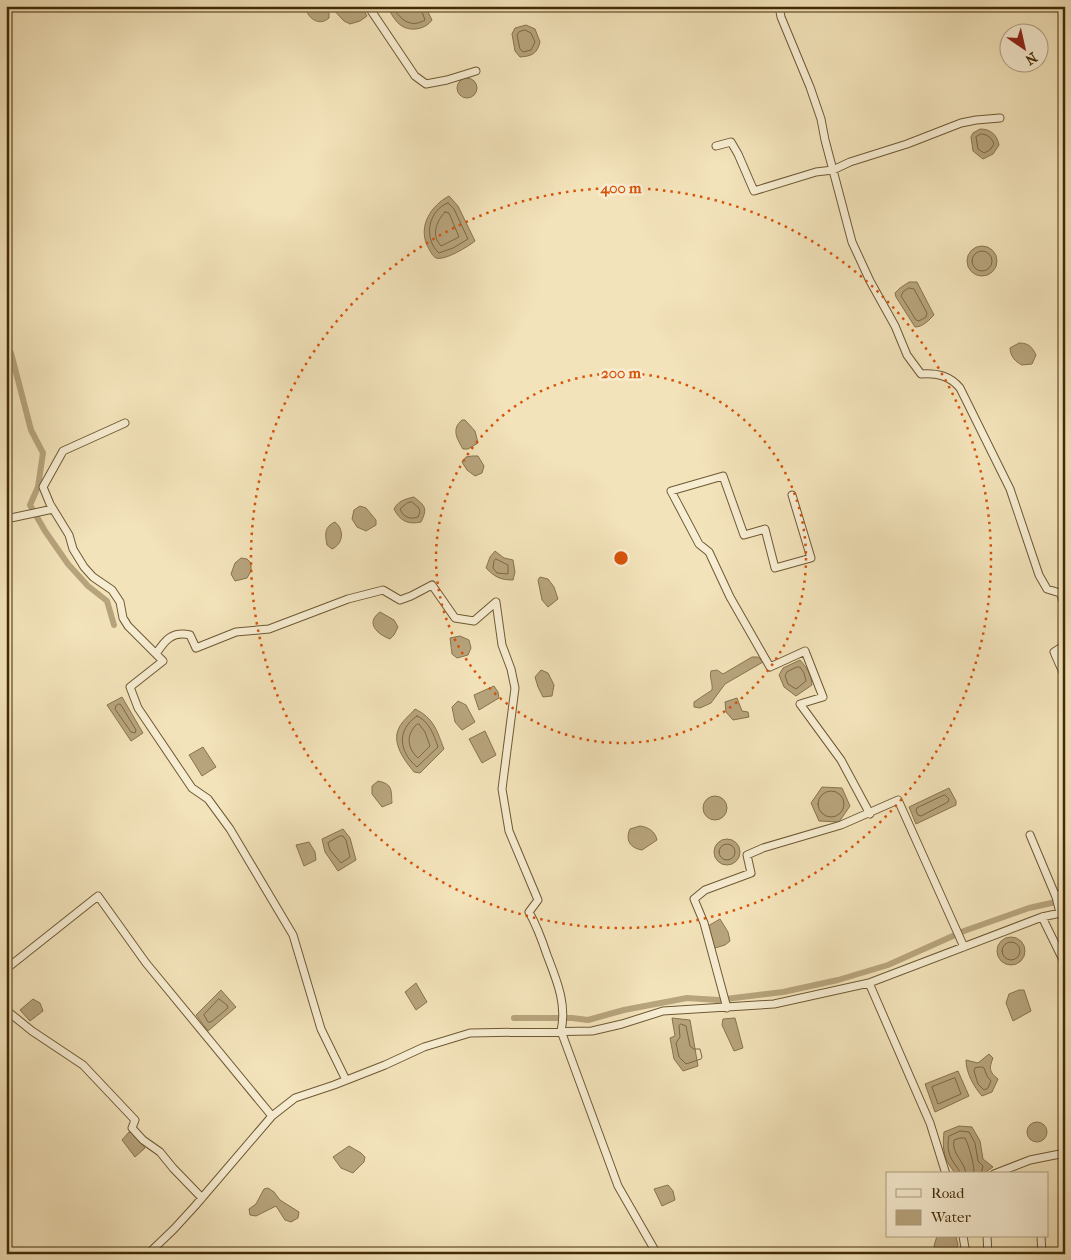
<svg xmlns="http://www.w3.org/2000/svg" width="1071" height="1260" viewBox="0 0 1071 1260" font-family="'IM FELL French Canon',serif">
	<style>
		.water { fill: #b7a47d; stroke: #88744d }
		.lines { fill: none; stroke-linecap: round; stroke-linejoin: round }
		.shore { stroke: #7c6842; stroke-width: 1 }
		.canal { stroke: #b7a47d; stroke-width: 6 }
		.minor-casing { stroke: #6e5933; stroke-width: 9 }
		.minor { stroke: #f7edd2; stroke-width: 7 }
		.ring { fill: none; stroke: #d7540b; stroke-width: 2.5; stroke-dasharray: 2.5 5 }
		.centre { fill: #d7540b; stroke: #f7edd2; stroke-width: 2.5 }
		.ring-label { font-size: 15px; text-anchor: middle; font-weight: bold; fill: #d7540b; stroke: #f7edd2; stroke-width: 5; stroke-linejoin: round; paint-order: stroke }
	</style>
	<rect width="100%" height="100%" fill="#f3e3ba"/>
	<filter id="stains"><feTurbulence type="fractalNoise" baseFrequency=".004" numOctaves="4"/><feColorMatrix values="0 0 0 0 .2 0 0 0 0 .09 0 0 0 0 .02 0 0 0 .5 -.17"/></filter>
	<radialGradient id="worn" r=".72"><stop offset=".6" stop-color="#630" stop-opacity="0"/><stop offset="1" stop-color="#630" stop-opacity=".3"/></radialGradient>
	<path class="water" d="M310,6H324L329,13V18C320,26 310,20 306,10Z
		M330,6H361L367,16L360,21L350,24L344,21Z
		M387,6H425L432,20C426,29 411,32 402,26C396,23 390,12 387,6Z
		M526,25L535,29L540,42C537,54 532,56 520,57L515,51L512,34L515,28Z
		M457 88a10 10 0 1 1 20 0a10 10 0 1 1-20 0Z
		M980,129C991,129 997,135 999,145L993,154L983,159L973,151L971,137L973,133Z
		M449,196L458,206L475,241C469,246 445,261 436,258C432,256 429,249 427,245C418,225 432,205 449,196Z
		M967 261a15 15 0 1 1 30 0a15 15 0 1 1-30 0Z
		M909,282H917L934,315C929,320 923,327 915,327L896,297L895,293L900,288Z
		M1019,343C1029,343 1032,347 1036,355L1032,364L1022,365C1015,362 1010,355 1010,348Z
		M462,420H465L475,431L478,443L468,449H463C457,439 451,429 462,420Z
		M472,456H478L484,466L482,473L475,476L467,470L462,462L466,457Z
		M414,497C425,506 428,508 421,522C408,525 400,521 394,509C398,501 405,499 414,497Z
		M360,506L366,508L376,520V525L366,531L357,527L352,519L354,510Z
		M335,522C345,530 343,544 332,549L327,545C325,534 324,527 335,522Z
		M495,551L504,558L513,560L515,572L513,580C500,580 495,577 486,568L490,557Z
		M241,558L247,559L251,563V571L247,578L235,581L231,574L235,563Z
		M540,577L548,579L554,587L558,599L548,607L542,600L538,580Z
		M380,612L394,620L398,627L394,635L390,639C377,634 365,623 380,612Z
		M460,636L469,640L471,648L468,655L457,658L452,654L450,638Z
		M752,657H758L763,662L725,684L711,703L700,708L694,707V702L712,690C713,683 709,677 711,671L717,670L723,674Z
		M800,660C807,668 811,674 812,685L796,696L784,687L779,675L783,668Z
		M541,670L548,673L554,685L552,696L543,697L538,687L535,677Z
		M494,686L498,692L499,698L479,710L474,695Z
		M122,697L143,733L131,741L107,705Z
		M737,698L742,711L748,712L749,717L733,720L726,712L725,702Z
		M458,701L466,705L475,722L462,730L455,722L452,707Z
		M415,709C434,718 437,731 444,749L420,773L414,772C405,761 391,743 399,728C402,721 410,715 415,709Z
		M485,731L496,755L482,763L469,739Z
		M203,747L216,767L202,776L189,755Z
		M378,781C393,784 391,790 392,803L382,807L372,794V786Z
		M822,787L842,788L850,806L839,822L819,821L811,803Z
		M949,788L956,801V805L916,824L909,807Z
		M703 808a12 12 0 1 1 24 0a12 12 0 1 1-24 0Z
		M640,826C648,827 655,831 657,840L642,850C630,848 625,840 630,829Z
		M343,829L350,838L356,860L338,871L325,852L322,839Z
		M714 852a13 13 0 1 1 26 0a13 13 0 1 1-26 0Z
		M309,842L315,852L316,860L304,866L296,845Z
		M720,919L728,932L730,941L725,945L715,948L708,935V926Z
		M997 951a14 14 0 1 1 28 0a14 14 0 1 1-28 0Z
		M416,983L427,1002L416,1010L405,992Z
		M221,990L236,1007L208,1031L196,1015Z
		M1019,990H1024L1031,1011L1013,1021L1006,1003L1009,994Z
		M33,999L40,1003L43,1011L30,1021L20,1010Z
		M672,1018L690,1020L698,1066L683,1071L674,1059L670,1038L675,1036Z
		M735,1018L743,1048L734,1051L722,1025L723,1019Z
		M989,1054L993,1058C989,1068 989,1072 998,1079L992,1092L982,1096C974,1087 966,1073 966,1060L978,1063Z
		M958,1071L969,1096L935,1112L925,1084Z
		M1027 1132a10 10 0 1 1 20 0a10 10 0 1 1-20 0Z
		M959,1126L972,1127L980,1141L983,1159L993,1167L983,1174H956C944,1160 942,1150 944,1132Z
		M129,1132L134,1133L145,1148L135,1157L122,1140Z
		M349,1146L361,1153L365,1157L364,1162L353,1173L341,1168L333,1157Z
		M668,1185L673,1191L675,1200L662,1206L654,1189Z
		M268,1188L274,1192L280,1200L299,1212L298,1218L291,1222L285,1220L276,1206L256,1216L250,1215L249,1209L256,1204L264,1189Z
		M937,1236L956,1237L958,1245L955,1253L938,1254L934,1246Z"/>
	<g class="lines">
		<path class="shore" d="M392,6C400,19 410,29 425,20L420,6
			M525,30L531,33L535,42L531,50L523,52L520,49L517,35L519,32Z
			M981,134C987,134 992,138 994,144L990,150L984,153L978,149L976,137Z
			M448,203L454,209L468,239L453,248L439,253C423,239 428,210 448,203Z
			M445,212L449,213L459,237L441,246C431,235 436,222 445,212Z
			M972 261a10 10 0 1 1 20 0a10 10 0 1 1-20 0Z
			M909,288L914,289L927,313L926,317L919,321L916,320L901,296L903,292Z
			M412,502L419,508L420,512L418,517C410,520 403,517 400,509L407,503Z
			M496,559L508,565V574L497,573L493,568L494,561Z
			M797,667H800L804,673L806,681L796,689L788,684L785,676L787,672Z
			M119,704L121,705L136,730L135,733L131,732L115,709L116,706Z
			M417,716C429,721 434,735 438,747L417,767C399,752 396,730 417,716Z
			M419,724L425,732L430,746L418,758C407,748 406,735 416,725Z
			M818 804a13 13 0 1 1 26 0a13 13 0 1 1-26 0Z
			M945,795L949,799L948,802L921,816L918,815L916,811L917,808Z
			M340,836H343L346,840L350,857L341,863L330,850L328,843Z
			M719 852a8 8 0 1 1 16 0a8 8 0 1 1-16 0Z
			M1002 951a9 9 0 1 1 18 0a9 9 0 1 1-18 0Z
			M219,999L227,1005L228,1008L211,1022H208L204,1015Z
			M681,1024L686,1026L690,1046L694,1049H700L702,1057L701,1059L686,1064L679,1057L676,1043L680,1037L679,1026Z
			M982,1067L984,1068L987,1076L991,1081L988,1088L984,1090L978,1084L974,1071L975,1068Z
			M955,1078L961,1094L938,1104L932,1087Z
			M960,1174C959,1168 957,1168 954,1163C948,1155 947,1145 949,1136L960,1131L969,1132L975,1143L978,1161L983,1166L981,1174
			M966,1174C965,1161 951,1154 954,1140L960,1138H965C969,1145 975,1167 974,1174"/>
		<path class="canal" d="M6,347L11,353L31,430L43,453L38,487L30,505L45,531L68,564L88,586L107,601L114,625
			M514,1018H572L588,1020L624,1010L687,998L718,1000L783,992L838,980L888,965L964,931L1029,908L1065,900"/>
		<g class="minor-casing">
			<path id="minor" d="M368,6L415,76L426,84L447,80L476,71
				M779,6L781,17L810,87L821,119L825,140L852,242L870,281L895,326L907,355L921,374C938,373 950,376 960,388L1010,489L1039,575L1047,589L1060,593L1065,606
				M716,146L731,142L738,154L754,191L816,172L833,170L850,162L907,144L961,123L976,120L1000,118
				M125,423L63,451L43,487L50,504L69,535L73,549L84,567L93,577L112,590L120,602L123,618L128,626L163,661L130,687L138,708L192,788L208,799L230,829L293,935L321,1029L346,1080
				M792,495L811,558L775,568L765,529L744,535L723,476L671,491L699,544L709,552L730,597L770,667L805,651L823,697L800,704L841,760L870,814
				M6,519L53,509
				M1065,645L1054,652L1065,677
				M156,654C165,640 172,631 190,635L196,648L236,632L269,629L348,599L383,590L400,600L411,596L432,585L455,618L474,621L496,602L502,645L511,669L515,688L502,789L509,831L538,900L529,912C537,926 542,940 547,955C557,981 567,1004 561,1031L618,1186L657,1254
				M1030,835L1056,897L1060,913
				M1056,897L1065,891
				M1042,917L1065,964
				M6,969L98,896L146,963L272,1116
				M869,983L930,1123L946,1174
				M727,1008L704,923L694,899L705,890L751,873L747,855L763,848L841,825L898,800L964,947
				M6,1010L32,1031L83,1065L135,1120L132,1128L143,1140L160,1152L173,1168L202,1198
				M994,1174L1030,1160L1065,1153
				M963,1236L966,1254
				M987,1236L988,1254
				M1041,1236L1042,1254
				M148,1254L174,1229L195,1206L272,1116L295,1098L334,1085L385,1065L424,1047L470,1033L592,1031L622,1024L663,1011L774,1004L869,983L1042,917L1065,912"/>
		</g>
		<use href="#minor" class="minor"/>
	</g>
	<g class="ring">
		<circle cx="621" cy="558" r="185"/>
		<circle cx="621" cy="558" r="370"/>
	</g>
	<circle cx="621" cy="558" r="8" class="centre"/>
	<g class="ring-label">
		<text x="621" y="193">400 m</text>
		<text x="621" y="378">200 m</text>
	</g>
	<rect width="1071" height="1260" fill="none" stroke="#f3e3ba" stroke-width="25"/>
	<rect x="8" y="8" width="1056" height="1245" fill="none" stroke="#422b06" stroke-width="2.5"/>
	<rect x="12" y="12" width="1046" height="1235" fill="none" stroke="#422b06"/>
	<rect x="886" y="1172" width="162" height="65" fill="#f7edd2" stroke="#af9f80"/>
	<rect x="896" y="1189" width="25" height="8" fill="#f7edd2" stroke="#af9f80"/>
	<text x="931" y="1198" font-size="15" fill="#422b06">Road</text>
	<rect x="896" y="1210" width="25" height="15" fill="#b7a47d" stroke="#af9f80"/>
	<text x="931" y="1222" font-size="15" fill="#422b06">Water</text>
	<g transform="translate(1024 48) rotate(146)"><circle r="24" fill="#f7edd2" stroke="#af9f80"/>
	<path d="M0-4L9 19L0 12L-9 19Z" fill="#8f2418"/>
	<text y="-8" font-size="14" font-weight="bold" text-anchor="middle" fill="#422b06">N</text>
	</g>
	<rect width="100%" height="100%" filter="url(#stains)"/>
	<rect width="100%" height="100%" fill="url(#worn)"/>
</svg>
